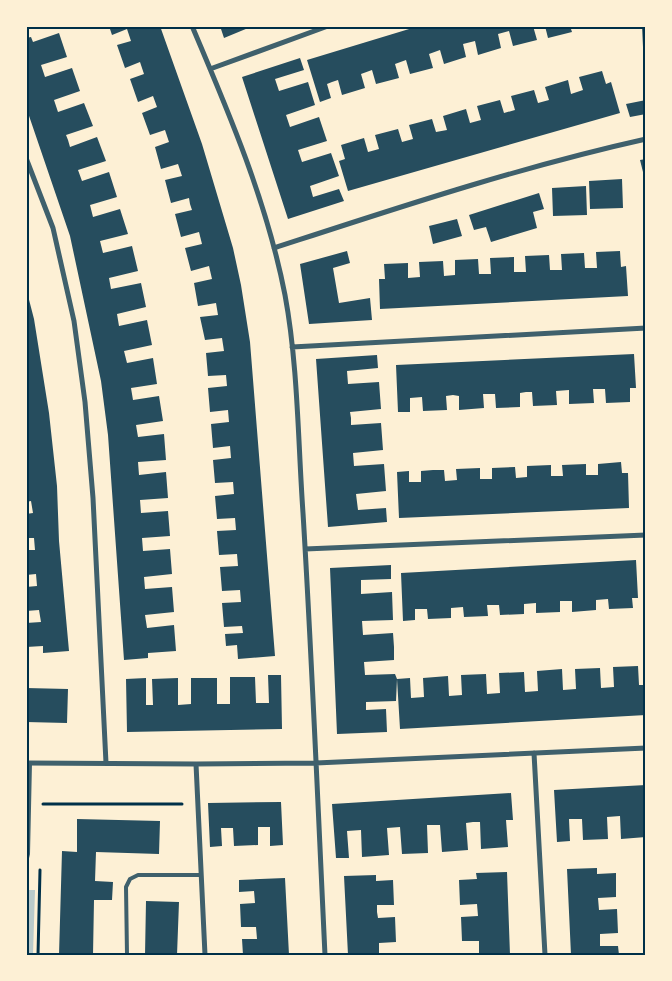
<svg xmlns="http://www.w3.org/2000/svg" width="672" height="981" viewBox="0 0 672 981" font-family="'Source Serif 4',serif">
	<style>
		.green { fill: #b9caca }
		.building { fill: #264d5e }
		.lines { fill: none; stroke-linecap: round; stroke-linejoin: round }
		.path { stroke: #003049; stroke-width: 3 }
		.service { stroke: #3f606c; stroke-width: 4 }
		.minor { stroke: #3f606c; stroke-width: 5 }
		.neatline { fill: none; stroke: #003049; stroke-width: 2 }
	</style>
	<rect width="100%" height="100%" fill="#fdf0d5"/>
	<path class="green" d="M26,890H35L33,955H26Z"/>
	<path class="building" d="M109,26H160L202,144L233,248L241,285L250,342L275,656L238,659L237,645L226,646L225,634L243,633L242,626L224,627L222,603L241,602L240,590L222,591L220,567L238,566L237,554L219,555L217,531L236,530L235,518L217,519L215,496L234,494L233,482L215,483L213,460L231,458L230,446L213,448L211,424L229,422L228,410L210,412L208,388L227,386L226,375L208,376L206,353L224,351L222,338L205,340L200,317L218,315L216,303L198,306L194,283L212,279L209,266L191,271L185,248L202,244L199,232L181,237L175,214L192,210L190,204L189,198L171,203L165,180L182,176L178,164L161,169L155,147L169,142L165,130L150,135L142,113L157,107L153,96L138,102L130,79L144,74L140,62L125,68L117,45L131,41L127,29L112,35Z
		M220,26H253L224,38Z
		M419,26H533L537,40L513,46L509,31L498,34L501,48L478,55L475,41L463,44L466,57L444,64L440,50L429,54L433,68L410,74L406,60L395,64L399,78L376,84L372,70L361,74L365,88L342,95L338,80L332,82L327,84L331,98L320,102L307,60Z
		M545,26H570L572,32L548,38Z
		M642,26H646V47H643Z
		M59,33L67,57L41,65L45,77L72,68L80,91L54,100L58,112L84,103L93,126L66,135L68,140L70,147L97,137L106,161L78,170L82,181L109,172L117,197L90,205L93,217L120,209L128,234L100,241L103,253L132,246L138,271L109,278L111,289L141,283L146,307L117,314L119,326L147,320L152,345L124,351L127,363L153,358L157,384L131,388L133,400L159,396L163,421L136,425L138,437L164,434L166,460L138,462L139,475L166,472L168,498L140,500L141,513L168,511L170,536L142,538L143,551L170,549L172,574L144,577L145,589L172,587L174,612L145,615L147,628L174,625L176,651L148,653V658L124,660L108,435L101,381L70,236L26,107V38L31,37L33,42Z
		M300,58L304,70L275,79L279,91L308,82L315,105L286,115L290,127L319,117L327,141L298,150L302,162L331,153L339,176L310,186L313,197L339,189L344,201L288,219L242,77Z
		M643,60H646V85H644Z
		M602,71L606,84L611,82L620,113L348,191L339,161L345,159L341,145L364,138L368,152L379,149L375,135L398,129L402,142L413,139L409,125L432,119L436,132L447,130L443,116L466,109L470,123L481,120L477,106L500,100L504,113L515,110L511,96L534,90L538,103L549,100L545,87L568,80L571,94L583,90L579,77Z
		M646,100V114L630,117L626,104Z
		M646,159V172H643L640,160Z
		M622,179L623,208L590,209L589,181Z
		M586,186L587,215L553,216L552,188Z
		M539,193L544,209L533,212L537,228L491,242L486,227L474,230L469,215Z
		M457,219L462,236L433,244L429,226Z
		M347,251L350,263L333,268L339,303L370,298L372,320L309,324L300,264Z
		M620,251L621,267L626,266L628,296L380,309L379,279H385L384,264L408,263V278L420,277L419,262L443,261L444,276L455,275V260L478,259L479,274H491L490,258L514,257V272H526L525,256L549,255L550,270H562L561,254L584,253L585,268H597L596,252Z
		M26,288L34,319L49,413L57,486L59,541L69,651L43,653V646L26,647V623L41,622L39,610L26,611V587L37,586L36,574L26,575V550H35L34,538H26V514L33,513L31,501L26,502V478H29L28,466H26Z
		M634,354L636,388H630V402L606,403L605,389H593L594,403L569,404V390L556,391L557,405L533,406L532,392H526L520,393V407L496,408L495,394H483L484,408L459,410V396L453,395L446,396L447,410L423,411L422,397L410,398V412H398L396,365Z
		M377,355L378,368L347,371L348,384L379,382L381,409L350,412L351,418V425L381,423L383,450L353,453L354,466L384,464L386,491L356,494L358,510L386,508L387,522L328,527L316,359Z
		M621,462L622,473H628L629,508L399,518L397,472L409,471V482H421V471L433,470H444L445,481L457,480L456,469L480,468V479H492V468L515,467L516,478L527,477V466L551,465V476H563L562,465L586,464V475H598V464Z
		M636,560L638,598H632L633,608L609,609L608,599L596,600V610L572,612V601H560V612L536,613V603L524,604V614L500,615L499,605H487L488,616L464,617L463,607L451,608V618L428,619L427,609H415V620L403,621L401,573Z
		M391,565V579L361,580V594L392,592L393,620L362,621L363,635L393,633L394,647V660L364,662L365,675L395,674L397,679L410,678L411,698L424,697L423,678L448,676L449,696L462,695L461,675L486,674L487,694L500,693L499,673L524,672L525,692L538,691L537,671L562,669L563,690L576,689L575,669L600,668L601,688L614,687L613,667L638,666L639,685H646V715L400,729L397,679L396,701L366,702V710L386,709L387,732L337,734L330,568Z
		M268,675H281L282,729L127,732L126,679L146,678V705H153L152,679L178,678V705L191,704V678H217V704H230V677H255L256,703H269Z
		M26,688L68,689L67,723L26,722Z
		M646,785V837L621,839L620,816L607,817L608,839L583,840L582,819H569L570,841L557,842L554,790Z
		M511,793L513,820H506L508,847L481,849L480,822H473L466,823L468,850L442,852L440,825H427L428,853L402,854L400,827L387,828L389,855L362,857L361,830L347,831L349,858H336L332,804Z
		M281,802L283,845L270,846V827H258V845L234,846L233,828H221L222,846L210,847L208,803Z
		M77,819L160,821L159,854L96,852L95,881L113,882L112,900H94L93,955H59L62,851L77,852Z
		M597,868V874L616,873V897L598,898L599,910L617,909L618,933L600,934V946H618L619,955H571L567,869Z
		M507,872L510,955H479V941H462L461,917L478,916L477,904L460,905L459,880L477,879L476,873Z
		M376,875V881L393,880L394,905H377V912L378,918L395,917L396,942L379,943V955H348L344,876Z
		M285,878L289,955H243L242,939H257L256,927H241L240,904L255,903L254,891L239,892V880Z
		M146,901L179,902L177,955H145Z"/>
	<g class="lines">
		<path class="path" d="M43,804H182
			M38,955L40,870"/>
		<path class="service" d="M26,862L28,854L30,763
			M127,955L126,887L130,879L138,875H201"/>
		<path class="minor" d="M192,26C229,113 267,202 285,295C298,365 298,442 303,513C312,660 318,808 325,955
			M210,69L328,26
			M26,158L53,228L74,321L85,402L93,498L106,763
			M274,248C397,208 520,167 646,139
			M292,347L646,328
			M305,549L646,535
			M534,753L545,955
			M26,763L196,764L316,763L646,748
			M196,764L205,955"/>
	</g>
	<rect width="672" height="981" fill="none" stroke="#fdf0d5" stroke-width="55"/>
	<rect x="28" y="28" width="616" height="926" class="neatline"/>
</svg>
